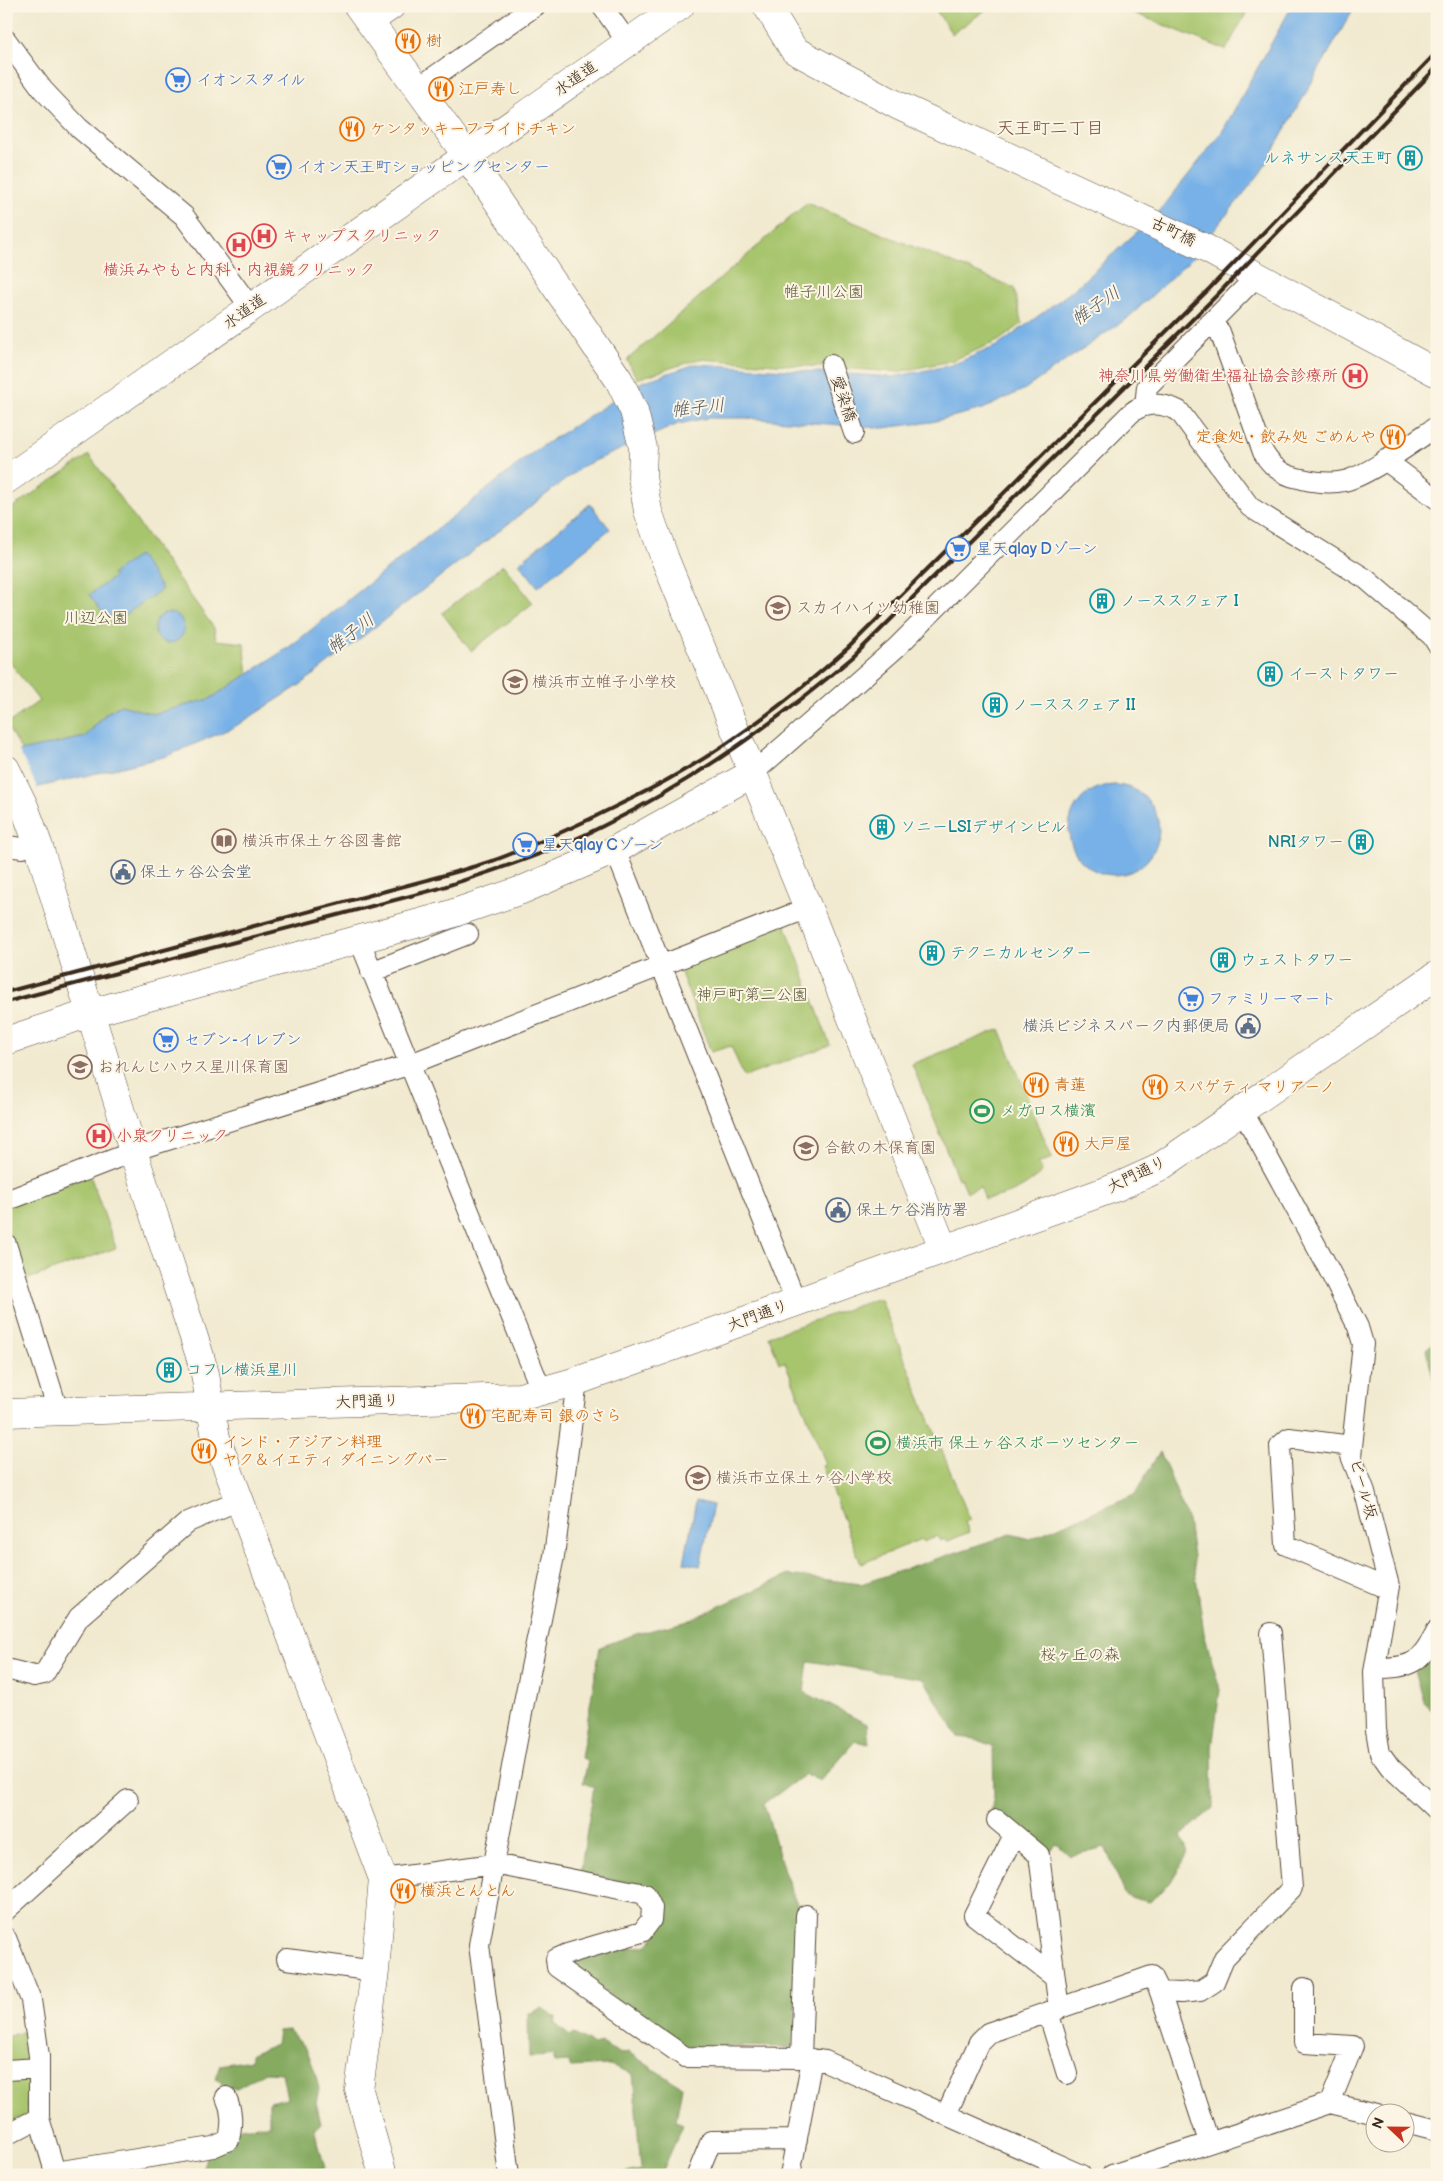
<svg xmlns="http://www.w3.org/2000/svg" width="1443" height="2181" viewBox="0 0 1443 2181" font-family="'Balsamiq Sans','Klee One',sans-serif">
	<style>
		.green { fill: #a7c56d; stroke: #717846 }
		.forest { fill: #85aa60; stroke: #606a3f }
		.water { fill: #77b1e7; stroke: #596e82 }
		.pier { fill: #f1ead0 }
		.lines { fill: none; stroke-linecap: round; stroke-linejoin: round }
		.street-casing { stroke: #564739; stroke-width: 22 }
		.secondary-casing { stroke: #564739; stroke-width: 29 }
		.street { stroke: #fff; stroke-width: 20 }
		.secondary { stroke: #fff; stroke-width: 28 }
		.rail { stroke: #3b2a1e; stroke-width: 4 }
		.labels { text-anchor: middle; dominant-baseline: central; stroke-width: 4; stroke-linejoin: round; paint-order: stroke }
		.food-label { font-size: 16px; fill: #c56008; stroke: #fcf5e5; text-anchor: start }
		.street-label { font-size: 16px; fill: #3b2a1e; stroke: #fcf5e5 }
		.shop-label { font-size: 16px; fill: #366cbe; stroke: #fcf5e5; text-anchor: start }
		.culture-label { font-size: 16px; fill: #0d838f; stroke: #fcf5e5; text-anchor: start }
		.health-label { font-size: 16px; fill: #be3a42; stroke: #fcf5e5; text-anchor: start }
		.park-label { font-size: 16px; fill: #5b5836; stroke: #fcf5e5 }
		.education-label { font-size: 16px; fill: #785e54; stroke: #fcf5e5; text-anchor: start }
		.service-label { font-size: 16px; fill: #4e5e75; stroke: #fcf5e5; text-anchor: start }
		.leisure-label { font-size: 16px; fill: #27864d; stroke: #fcf5e5; text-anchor: start }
		.neighbourhood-label { font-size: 18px; fill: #73523c; stroke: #fcf5e5 }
		.water-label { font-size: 18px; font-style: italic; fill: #505964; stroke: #fcf5e5 }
	</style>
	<rect width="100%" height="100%" fill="#fcf5e5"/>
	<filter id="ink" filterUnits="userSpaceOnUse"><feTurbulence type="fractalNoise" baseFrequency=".02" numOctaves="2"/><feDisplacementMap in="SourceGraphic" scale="10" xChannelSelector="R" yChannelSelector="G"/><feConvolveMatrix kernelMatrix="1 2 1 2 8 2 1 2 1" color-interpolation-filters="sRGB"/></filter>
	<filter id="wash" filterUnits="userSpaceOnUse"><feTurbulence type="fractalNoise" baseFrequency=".0096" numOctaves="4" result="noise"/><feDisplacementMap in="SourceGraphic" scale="20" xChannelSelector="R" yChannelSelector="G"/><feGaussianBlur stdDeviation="1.12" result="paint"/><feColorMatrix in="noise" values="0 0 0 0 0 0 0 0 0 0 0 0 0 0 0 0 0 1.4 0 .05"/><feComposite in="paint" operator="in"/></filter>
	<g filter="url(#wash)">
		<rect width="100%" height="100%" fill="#f1ead0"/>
		<path class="green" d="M933,6H991L952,34Z
			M1128,6H1250L1226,50L1124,9Z
			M807,203L1014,288L1022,324L998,341L951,361L897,372L699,359L637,379L627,360Z
			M89,455L214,628L216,640L244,643L248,674L210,699L153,714L121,705L106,713L85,737L22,751L6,725L39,701L6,657V512Z
			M503,565L533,603L471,651L442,613Z
			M785,924L830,1045L744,1077L731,1046L711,1052L678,965Z
			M1000,1029L1052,1158L1039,1163L1042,1172C1025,1188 1009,1196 985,1199L980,1187L967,1192L961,1178L958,1179L912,1064Z
			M90,1175L116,1248L23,1281L6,1233V1206Z
			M880,1298L970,1520L965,1522L969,1532L946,1542L945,1539L940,1541L937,1536L923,1542L921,1539L861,1564L822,1466L826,1464L785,1362L779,1363L769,1336Z
			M29,2030C31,2059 26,2085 28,2114L6,2124V2037Z"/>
		<path class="forest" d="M1437,1340V1394L1426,1349Z
			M1160,1451L1188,1521L1204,1633L1220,1690L1212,1748L1213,1808L1181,1836L1188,1853L1172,1880L1150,1902L1126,1896L1105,1847L1070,1856L1057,1844L1045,1856L991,1812L994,1796L993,1746L976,1739L958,1737L924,1679L808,1661L804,1692L867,1724L869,1744L855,1741L820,1781L805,1774L764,1804L785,1874L800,1911L793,2047L685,2046L566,1966L571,1959L648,1945L665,1924L666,1902L653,1887L580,1874L594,1787L583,1783L588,1760L581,1758L600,1647L636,1634L685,1622L788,1575L861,1584L1011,1534L1030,1539L1135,1494Z
			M1437,1640V1710L1434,1711L1424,1702L1415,1670Z
			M542,2008L556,2017L555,2024L570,2036L574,2034L594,2045L601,2043L621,2054L628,2052L673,2082L682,2086L676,2121L683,2124L661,2175H616L641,2170L633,2074L610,2065L570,2067L569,2062L554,2063V2054L529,2057L528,2014Z
			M289,2030L306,2049L314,2069L319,2089L316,2102L321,2124L314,2128L325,2168L307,2175H184L203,2168L206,2158L240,2128L269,2125V2102L287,2098L282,2073L265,2072L235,2089L215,2079L220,2065L251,2060V2054L276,2044L278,2031Z"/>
		<path class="water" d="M1292,6H1355L1261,172L1191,259L1129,317L1025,389L983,409L931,422L883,428L746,418H707L678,424L583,466L300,685L236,726L167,756L6,795V754L85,737L107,713L121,705L153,714L210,699L292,645L536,450L642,382L696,364L893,377L952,365L999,345L1072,291L1159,212L1222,132Z
			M590,504L610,529L538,587L519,563Z
			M139,555L162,589L122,617H106L89,595L114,577L112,574Z
			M154 628a15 15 0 1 1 30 0a15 15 0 1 1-30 0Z
			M1069 830a45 45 0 1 1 90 0a45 45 0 1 1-90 0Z
			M696,1501L713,1505L700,1566L684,1563Z"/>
		<path class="pier" d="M18,749L38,789L6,797V752Z"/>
	</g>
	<g filter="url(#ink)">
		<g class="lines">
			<g class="street-casing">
				<path id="street" d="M602,6L628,43
					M6,40L43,90L79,128L184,216L251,308
					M418,88L535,6
					M1210,323L1220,332L1263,452C1272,468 1284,476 1302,479C1315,482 1331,484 1344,481C1368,476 1415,441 1437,426
					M831,365L854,433
					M1145,406L1147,387L1257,276
					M1385,460L1437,499
					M753,773L896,648L1131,413C1146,401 1162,403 1179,411L1250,507L1366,579L1432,636L1437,644
					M6,846L23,848
					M615,850L796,1302
					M359,939L542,1392
					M371,972L468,934
					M1242,1110L1325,1262L1358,1327L1363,1344L1351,1456L1364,1489L1389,1586L1374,1672L1376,1730L1380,1753L1390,1767L1437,1811
					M6,1201L145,1147L408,1065L808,908
					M6,1244L58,1411
					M1352,1446L1289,1438L1280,1446L1286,1545L1388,1589
					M1375,1668C1411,1668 1420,1664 1437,1630
					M6,1669L34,1676L44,1674L79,1617L188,1522L239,1500
					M997,1820L1039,1855L1059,2009
					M1014,1835L974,1915L1053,1976
					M383,1879L494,1864L645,1894L652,1908L651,1920L642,1932L567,1954L556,1959L557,1967L685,2057L801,2058L825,2061L1081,2175
					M6,1910L128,1800
					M6,1938L31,2000L39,2056V2118L55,2172L213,2147L229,2140C232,2124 233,2112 226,2097
					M287,1959L375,1971
					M1304,1988V2043L1353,2046
					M1160,1992L1181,1993L1200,1991L1214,1982L1224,1958L1292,1888L1271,1633
					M1048,2012L1067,2074
					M801,2058L806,1915
					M6,2070L39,2068
					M1330,2103L1352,2048
					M946,2115L979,2042L988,2033L1152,1976L1160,1992L1209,2142
					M1406,2122L1437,2130
					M6,2135L39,2118
					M509,2175L479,1945L525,1697L554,1556L577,1381
					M697,2175L711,2141L797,2140
					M790,2175L812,2059
					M1112,2175L1330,2103L1376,2114"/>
			</g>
			<g class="secondary-casing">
				<path id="secondary" d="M358,6L467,156L619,380L634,411L643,448L642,477L648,511L665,559L808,908L943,1248
					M767,6L794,50L897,105L1207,249L1437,373
					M369,21L391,6
					M6,480L680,6
					M6,769L24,806L39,847L133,1151L199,1353L205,1374L216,1438L383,1879L375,1971L359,2090L383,2175
					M6,1041L90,1013L445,916L522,890L615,850L753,773
					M6,1413L520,1397L577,1381L1117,1187L1157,1169L1437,975"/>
			</g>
			<use href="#street" class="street"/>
			<use href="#secondary" class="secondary"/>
			<path class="rail" d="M6,992L427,880C448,874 471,868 492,861C526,849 558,834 590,819C618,805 647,792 674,776C737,741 794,696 848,648L1209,289L1437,52
				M6,1002L437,889C493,871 550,853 603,826C693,782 776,722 853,657L1217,295L1437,67"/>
		</g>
	</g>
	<defs>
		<g id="restaurant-ring" transform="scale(1.25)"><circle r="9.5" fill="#fcf5e5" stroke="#e8710a" stroke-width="1.5"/><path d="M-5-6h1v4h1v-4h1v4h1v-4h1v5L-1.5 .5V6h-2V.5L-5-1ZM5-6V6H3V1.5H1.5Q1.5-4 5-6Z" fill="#e8710a"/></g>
		<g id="supermarket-ring" transform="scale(1.25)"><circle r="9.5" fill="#fcf5e5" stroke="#3f7fe0" stroke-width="1.5"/><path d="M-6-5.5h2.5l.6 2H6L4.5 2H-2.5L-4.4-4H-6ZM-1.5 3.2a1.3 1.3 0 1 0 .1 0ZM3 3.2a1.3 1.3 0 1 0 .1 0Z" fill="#3f7fe0"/></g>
		<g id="building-ring" transform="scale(1.25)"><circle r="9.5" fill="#fcf5e5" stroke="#0f9aa8" stroke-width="1.5"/><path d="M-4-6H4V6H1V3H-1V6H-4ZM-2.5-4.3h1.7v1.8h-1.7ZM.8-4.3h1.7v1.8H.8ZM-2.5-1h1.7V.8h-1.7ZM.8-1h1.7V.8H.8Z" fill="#0f9aa8"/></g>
		<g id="hospital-ring" transform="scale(1.25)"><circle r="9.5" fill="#fcf5e5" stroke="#e0444e" stroke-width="1.5"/><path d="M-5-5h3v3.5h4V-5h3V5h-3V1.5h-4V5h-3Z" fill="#e0444e"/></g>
		<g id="school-ring" transform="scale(1.25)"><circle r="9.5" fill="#fcf5e5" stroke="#8d6e63" stroke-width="1.5"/><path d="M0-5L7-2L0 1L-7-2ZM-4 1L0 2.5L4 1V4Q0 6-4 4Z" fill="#8d6e63"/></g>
		<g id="library-ring" transform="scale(1.25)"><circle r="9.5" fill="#fcf5e5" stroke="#8d6e63" stroke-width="1.5"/><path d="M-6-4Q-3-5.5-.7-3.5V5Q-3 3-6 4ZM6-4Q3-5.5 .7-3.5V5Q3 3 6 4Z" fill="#8d6e63"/></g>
		<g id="civic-ring" transform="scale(1.25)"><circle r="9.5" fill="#fcf5e5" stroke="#5c6f8a" stroke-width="1.5"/><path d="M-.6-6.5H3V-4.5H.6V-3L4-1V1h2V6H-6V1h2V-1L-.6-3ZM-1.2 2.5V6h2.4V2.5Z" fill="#5c6f8a"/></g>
		<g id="stadium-ring" transform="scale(1.25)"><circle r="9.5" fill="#fcf5e5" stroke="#2e9e5b" stroke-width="1.5"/><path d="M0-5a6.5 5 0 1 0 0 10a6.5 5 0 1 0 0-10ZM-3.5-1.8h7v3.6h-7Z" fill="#2e9e5b"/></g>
	</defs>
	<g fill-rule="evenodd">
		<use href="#restaurant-ring" x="408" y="41"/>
		<use href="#supermarket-ring" x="178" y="80"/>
		<use href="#restaurant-ring" x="441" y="89"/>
		<use href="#restaurant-ring" x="352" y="129"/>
		<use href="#building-ring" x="1410" y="158"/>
		<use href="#supermarket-ring" x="279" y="167"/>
		<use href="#hospital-ring" x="264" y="236"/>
		<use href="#hospital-ring" x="239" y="245"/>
		<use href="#hospital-ring" x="1355" y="376"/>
		<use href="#restaurant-ring" x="1393" y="437"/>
		<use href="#supermarket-ring" x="958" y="549"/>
		<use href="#building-ring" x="1102" y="601"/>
		<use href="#school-ring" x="778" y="608"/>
		<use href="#building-ring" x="1270" y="674"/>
		<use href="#school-ring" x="515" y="682"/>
		<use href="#building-ring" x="995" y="705"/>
		<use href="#building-ring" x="882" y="827"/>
		<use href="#library-ring" x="224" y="841"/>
		<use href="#building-ring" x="1361" y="842"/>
		<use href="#supermarket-ring" x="525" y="845"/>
		<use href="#civic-ring" x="123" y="872"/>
		<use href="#building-ring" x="932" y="953"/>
		<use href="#building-ring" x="1223" y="960"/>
		<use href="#supermarket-ring" x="1191" y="999"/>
		<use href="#civic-ring" x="1248" y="1026"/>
		<use href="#supermarket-ring" x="166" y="1040"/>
		<use href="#school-ring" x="80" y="1067"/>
		<use href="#restaurant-ring" x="1036" y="1085"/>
		<use href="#restaurant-ring" x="1155" y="1087"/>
		<use href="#stadium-ring" x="982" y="1111"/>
		<use href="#hospital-ring" x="99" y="1136"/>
		<use href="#restaurant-ring" x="1066" y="1144"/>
		<use href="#school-ring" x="806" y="1148"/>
		<use href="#civic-ring" x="838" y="1210"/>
		<use href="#building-ring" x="169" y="1370"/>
		<use href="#restaurant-ring" x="473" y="1416"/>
		<use href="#stadium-ring" x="878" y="1443"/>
		<use href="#restaurant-ring" x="204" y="1451"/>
		<use href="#school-ring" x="698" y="1478"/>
		<use href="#restaurant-ring" x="403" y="1891"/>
	</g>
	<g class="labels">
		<g class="food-label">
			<text x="426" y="41">樹</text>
			<text x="458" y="89">江戸寿し</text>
			<text x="370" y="129">ケンタッキーフライドチキン</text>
			<text x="1376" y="437" text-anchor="end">定食処・飲み処 ごめんや</text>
			<text x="1054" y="1085">青蓮</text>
			<text x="1172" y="1087">スパゲティ マリアーノ</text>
			<text x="1084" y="1144">大戸屋</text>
			<text x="490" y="1416">宅配寿司 銀のさら</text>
			<text x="222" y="1442">インド・アジアン料理<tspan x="222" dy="18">ヤク＆イエティ ダイニングバー</tspan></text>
			<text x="420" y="1891">横浜とんとん</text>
		</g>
		<g class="street-label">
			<text transform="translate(576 79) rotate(-35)">水道道</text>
			<text transform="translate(1173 232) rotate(26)">古町橋</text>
			<text transform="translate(245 312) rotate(-36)">水道道</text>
			<text transform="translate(843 399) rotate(71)">愛染橋</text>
			<text transform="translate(1137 1175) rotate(-26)">大門通り</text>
			<text transform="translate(758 1316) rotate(-20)">大門通り</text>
			<text transform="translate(367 1402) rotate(-2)">大門通り</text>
			<text transform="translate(1363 1489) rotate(74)">ビール坂</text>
		</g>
		<g class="shop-label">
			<text x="196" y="80">イオンスタイル</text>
			<text x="296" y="167">イオン天王町ショッピングセンター</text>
			<text x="976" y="549">星天qlay Dゾーン</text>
			<text x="542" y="845">星天qlay Cゾーン</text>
			<text x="1208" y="999">ファミリーマート</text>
			<text x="184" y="1040">セブン-イレブン</text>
		</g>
		<g class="culture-label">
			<text x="1392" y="158" text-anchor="end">ルネサンス天王町</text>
			<text x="1120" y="601">ノーススクェア I</text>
			<text x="1288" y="674">イーストタワー</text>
			<text x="1012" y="705">ノーススクェア II</text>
			<text x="900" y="827">ソニーLSIデザインビル</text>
			<text x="1344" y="842" text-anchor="end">NRIタワー</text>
			<text x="950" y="953">テクニカルセンター</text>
			<text x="1240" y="960">ウェストタワー</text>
			<text x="186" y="1370">コフレ横浜星川</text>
		</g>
		<g class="health-label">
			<text x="282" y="236">キャップスクリニック</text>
			<text x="239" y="270" text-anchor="middle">横浜みやもと内科・内視鏡クリニック</text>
			<text x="1338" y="376" text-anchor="end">神奈川県労働衛生福祉協会診療所</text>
			<text x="116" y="1136">小泉クリニック</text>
		</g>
		<g class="park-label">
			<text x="824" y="292">帷子川公園</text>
			<text x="96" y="618">川辺公園</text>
			<text x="752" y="995">神戸町第二公園</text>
			<text x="1080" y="1655">桜ヶ丘の森</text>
		</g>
		<g class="education-label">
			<text x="796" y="608">スカイハイツ幼稚園</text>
			<text x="532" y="682">横浜市立帷子小学校</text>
			<text x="242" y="841">横浜市保土ケ谷図書館</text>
			<text x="98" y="1067">おれんじハウス星川保育園</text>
			<text x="824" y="1148">合歓の木保育園</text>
			<text x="716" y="1478">横浜市立保土ヶ谷小学校</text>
		</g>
		<g class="service-label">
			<text x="140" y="872">保土ヶ谷公会堂</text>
			<text x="1230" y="1026" text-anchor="end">横浜ビジネスパーク内郵便局</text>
			<text x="856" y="1210">保土ケ谷消防署</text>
		</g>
		<g class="leisure-label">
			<text x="1000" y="1111">メガロス横濱</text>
			<text x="896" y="1443">横浜市 保土ヶ谷スポーツセンター</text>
		</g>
		<g class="neighbourhood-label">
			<text x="1050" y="128">天王町二丁目</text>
		</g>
		<g class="water-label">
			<text transform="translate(1096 306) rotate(-34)">帷子川</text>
			<text transform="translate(698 408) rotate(-6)">帷子川</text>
			<text transform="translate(351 634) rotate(-38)">帷子川</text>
		</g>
	</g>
	<rect width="1443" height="2181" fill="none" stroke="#fcf5e5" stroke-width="25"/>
	<g transform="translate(1390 2128) rotate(292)"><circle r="24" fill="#fcf5e5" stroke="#afa495"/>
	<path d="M0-4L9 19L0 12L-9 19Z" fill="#c8321e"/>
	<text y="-8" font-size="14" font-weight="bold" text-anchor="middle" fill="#3b2a1e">N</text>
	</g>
</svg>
